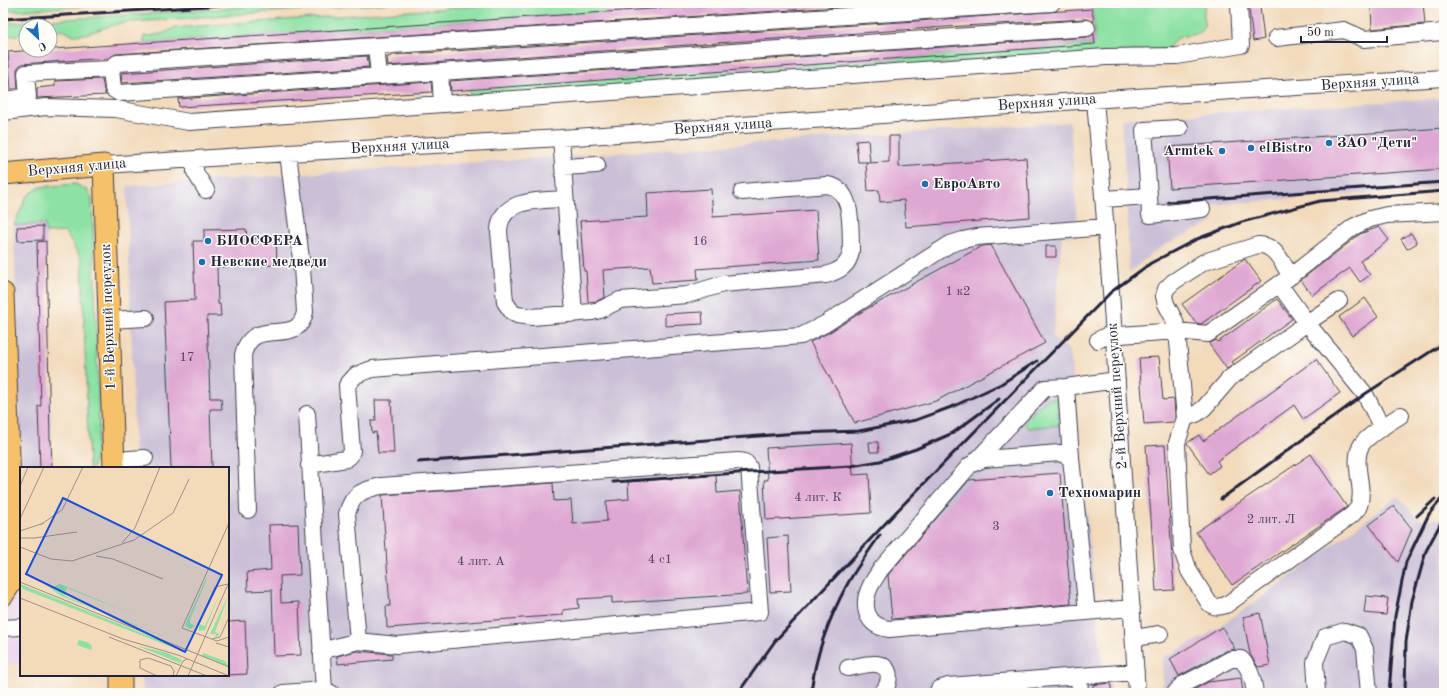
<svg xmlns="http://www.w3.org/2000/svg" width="1447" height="696" viewBox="0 0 1447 696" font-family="'Old Standard TT',serif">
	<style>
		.built { fill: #ead1ec }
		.industrial { fill: #cabfd6 }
		.green { fill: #8ce1a3; stroke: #57826f }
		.building { fill: #dfa7d3 }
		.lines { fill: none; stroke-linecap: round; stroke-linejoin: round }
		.minor-casing { stroke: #413e4e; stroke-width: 18 }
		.major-casing { stroke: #413e4e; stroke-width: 23 }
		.minor { stroke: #fff; stroke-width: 16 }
		.major { stroke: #f5c16b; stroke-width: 21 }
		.rail { stroke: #22223b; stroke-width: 3 }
		.poi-dot { fill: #1f6fb2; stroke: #fdfcf7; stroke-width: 1.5 }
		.labels { text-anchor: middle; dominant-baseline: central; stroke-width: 3; stroke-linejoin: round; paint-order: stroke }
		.number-label { font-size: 13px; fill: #514361 }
		.street-label { font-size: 15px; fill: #22223b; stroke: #fdfcf7 }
		.poi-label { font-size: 15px; font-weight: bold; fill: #22223b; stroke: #fdfcf7; text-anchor: start }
		.inset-road { fill: none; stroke: #9f9088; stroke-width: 1 }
		.view { fill: #1d4ed8; fill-opacity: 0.15; stroke: #1d4ed8; stroke-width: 2 }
		.inset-edge { fill: none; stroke: #22223b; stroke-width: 2 }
	</style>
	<rect width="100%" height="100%" fill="#fdfcf7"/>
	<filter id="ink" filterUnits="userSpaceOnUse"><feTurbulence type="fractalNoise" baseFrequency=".025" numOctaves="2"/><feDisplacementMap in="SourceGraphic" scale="8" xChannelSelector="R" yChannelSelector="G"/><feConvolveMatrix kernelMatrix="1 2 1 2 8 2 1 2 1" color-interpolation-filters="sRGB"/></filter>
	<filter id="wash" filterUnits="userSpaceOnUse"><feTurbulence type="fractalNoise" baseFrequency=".012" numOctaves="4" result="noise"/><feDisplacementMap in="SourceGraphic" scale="16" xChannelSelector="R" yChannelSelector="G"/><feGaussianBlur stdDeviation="0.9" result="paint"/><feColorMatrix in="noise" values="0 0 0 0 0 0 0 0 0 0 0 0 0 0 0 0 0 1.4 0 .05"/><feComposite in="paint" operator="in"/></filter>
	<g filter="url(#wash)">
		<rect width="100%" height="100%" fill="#f2dabb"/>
		<path class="built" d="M20,567H21V663L3,664V605L16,596Z"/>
		<path class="industrial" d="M1444,98V187L1212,205L1213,222L1170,242L1151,254L1129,273L1127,197L1121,119Z
			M1070,122L1078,236H1062L1053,337L1070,351L1105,693H143L142,675H228V468H135L127,186Z
			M46,224L52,468H21V484L14,225Z
			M1398,496L1420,520L1444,518V693H1163L1162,658L1203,637L1267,594Z"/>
		<path class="green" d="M8,3H131L11,11L8,9Z
			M300,3H392L120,23L85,34L74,35L64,31L50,29V26H26V31L17,35L3,36V26L8,25L9,23Z
			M520,3H741L144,43V36C155,35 164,35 173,28Z
			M1091,3H1208C1199,10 1208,22 1202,30C1196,37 1185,34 1178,38C1174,40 1171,46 1167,49L473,96L469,94V89L1094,44V21Z
			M76,184L88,191L92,198L93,222L99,429L93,468H89L82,260L65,232L46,233L45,224L14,225L26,197L40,187Z
			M1047,399H1057L1060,425L1028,428L1025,425L1027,418Z"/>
		<g id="blocks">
			<path class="building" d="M741,3H870V5L116,54L109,58L21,64L17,69V73L18,89H11L8,52Z
				M1423,3L1425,24L1372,29L1371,6Z
				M1260,7L1264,39L1253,41L1249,8Z
				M1092,9L1094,22L1086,19L945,27L388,66L387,57L392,56V55L932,20L944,21V19Z
				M1094,34L1095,44L451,91L450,81L1088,37Z
				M367,56L369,67L279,73L122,83L121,73Z
				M102,79L104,90L106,95L37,98V88L55,86V81Z
				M431,82L432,92L179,107L178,99Z
				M1444,128V169L1170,188L1167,147Z
				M889,136H899V167L1026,158L1030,217L906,227L904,200L880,202L879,190L868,191L866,163L889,162Z
				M868,140L870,162H858L856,141Z
				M711,189L713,217L816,210L819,260L697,269L698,280L652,283L650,267L603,270L605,297L597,301L588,302L586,271H584L580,221L648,217L647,193Z
				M43,226V240L18,241L17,227Z
				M1379,227L1389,240L1360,261L1370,275L1360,282L1350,268L1312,295L1301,280L1360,234Z
				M246,229L247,239L276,238L277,265L217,267L218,304H220L221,316H207L210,398H221L222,409H210L212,468H171L164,302L195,300L193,241H204V230Z
				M1411,233L1417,243L1407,249L1401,239Z
				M46,241L50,440H51L52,468H40L38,406H41L37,242Z
				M991,245L1045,343L936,401L855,423L810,342L830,332L863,311L982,246Z
				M1046,246H1056V257H1046Z
				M1245,259L1261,281L1201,324L1196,323L1182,304Z
				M1365,298L1378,317L1352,336L1339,317Z
				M1277,299L1292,319L1232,362L1234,364L1227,369L1209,344L1216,340L1218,342Z
				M702,312L703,324L665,326V314Z
				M1159,357L1163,400L1174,399L1175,417L1174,422L1144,424L1139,358Z
				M1316,359L1340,393L1303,419L1294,405L1217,461L1220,466L1209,474L1187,443L1199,435L1203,441Z
				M375,400H391L394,453H378L376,432L372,433L371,421H376Z
				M869,442H878L879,452H870Z
				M851,443L853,475L869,474L871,513L766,520L764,480H768L766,448Z
				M1165,445L1174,590L1156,591L1146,446Z
				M1311,454L1347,507L1232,585L1196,532Z
				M1060,473L1071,604L892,619L888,575L969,480Z
				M716,475L717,493L740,491L747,594L612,603V597L578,599L579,608L563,610V615L387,628L386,606H390L382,495L553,483L554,501L571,500L573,524L607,521L606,501L629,499L628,482Z
				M1394,506L1412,529L1398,562L1369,525Z
				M298,524L300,575L280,576L281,603L299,602L301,655L274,656L272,590L248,591L247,572L271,570L269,525Z
				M788,536L791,591L770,592L767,538Z
				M1366,596L1388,598L1386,615L1364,613Z
				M1260,613L1270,665L1258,667L1250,654L1243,617Z
				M245,621L247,674L228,675V622Z
				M1222,627L1235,649L1226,651L1179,676L1170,659Z
				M356,651L392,654V659L338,664L337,656Z
				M1241,678L1243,693H1190V692L1208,682Z
				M1111,683V693H1093V685Z"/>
		</g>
	</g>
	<g filter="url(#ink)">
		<use href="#blocks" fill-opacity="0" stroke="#413e4e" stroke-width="1"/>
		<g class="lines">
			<g class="minor-casing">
				<path id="minor" d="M1276,38L1344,30L1364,39L1442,32L1444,30
					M376,46L117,63L111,69L113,89L119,93L379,76
					M440,72L379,76L376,46L1052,3
					M3,97V100L28,97L26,73L111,69
					M1095,100L1111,292L1137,693
					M442,104L440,72L1087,28
					M3,112L46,107L116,109L189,122L1106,57L1177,56L1241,45L1239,4
					M561,138L574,314
					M195,160V172L206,190
					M104,165L288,153L561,138L1120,98L1444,78
					M563,167L597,165
					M1149,196L1150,215L1202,209
					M565,199C541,201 500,197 499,231L505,302L512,312L517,315L532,317L592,312L600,310L620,300L687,295L723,284L826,275C839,271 849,266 851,251C850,231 855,188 827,185L742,192
					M1104,199L1149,196L1144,130L1180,128
					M1291,276L1353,227L1370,219L1387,215L1444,212
					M1279,284L1307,323L1339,301
					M109,320L146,318
					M1098,340L1106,336L1177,331L1208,334L1291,276C1282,263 1275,244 1258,245L1204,262L1173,282L1166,289L1164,296L1166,304L1175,321L1177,331L1185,418L1196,414L1204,408L1230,378L1307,323L1365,394L1382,428
					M307,414L324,690
					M1185,418L1177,443L1182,550L1189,571L1209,603C1214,608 1219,607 1226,605L1352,515C1354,513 1356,510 1358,508C1367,489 1350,463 1362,444C1368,435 1392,421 1401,415
					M1071,458L1066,387L1117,380
					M113,460L145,458
					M975,462L1045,388L1066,387
					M309,465L346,459L350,456L352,451L347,385L356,375L372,369L801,336L825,324L950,244L963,240L977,237L1106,227
					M248,510L243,355C253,313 298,350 305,312L302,267L288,153
					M1087,612L1071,458L1060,453L984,459L970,465L881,569C878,574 874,579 871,585C861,604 865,626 889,629L1132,608
					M3,628L21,627
					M1134,638L1160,634
					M321,651L358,641L397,645L760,612L749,467C746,462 744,461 738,461L381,486C362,490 352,494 347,514L358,641
					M848,668C857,667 868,663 876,664C894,666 890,684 882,693
					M1079,676L1136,672
					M283,693L324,690L331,693
					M937,693L939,689L948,686L1079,676L1080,693
					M1175,693L1182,685L1209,671L1231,659H1241C1251,670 1253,679 1255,693
					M1317,693L1315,662L1325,637L1345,631L1359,636L1365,649L1369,693"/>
			</g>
			<g class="major-casing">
				<path id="major" d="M3,174L104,165L114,468
					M3,293L13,565L10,584L3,595
					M121,675V693"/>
			</g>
			<use href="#minor" class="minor"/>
			<use href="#major" class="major"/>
			<path class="rail" d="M3,19L255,3
				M1168,202L1444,182
				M418,462L798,433L859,431L916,420L954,406L1001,384L1037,361
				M613,482L751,472L851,466L880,461L916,449L953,433L999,399
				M1221,499L1365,394L1444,343
				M1417,516L1435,499
				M738,693L775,641L896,512L1111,292L1151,263L1197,239L1242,222L1320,201L1444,191
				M811,693C815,656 830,616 848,583C857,567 869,551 880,535
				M1389,693L1395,616L1406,562L1429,514L1444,496
				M1405,693L1406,642L1412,601L1426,551L1444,517"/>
		</g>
	</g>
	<g class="poi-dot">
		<circle cx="1329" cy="143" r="4"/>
		<circle cx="1251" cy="148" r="4"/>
		<circle cx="1222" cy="151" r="4"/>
		<circle cx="925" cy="184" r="4"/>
		<circle cx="208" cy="241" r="4"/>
		<circle cx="202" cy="262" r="4"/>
		<circle cx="1050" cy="493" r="4"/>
	</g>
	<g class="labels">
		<g class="number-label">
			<text x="700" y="241">16</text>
			<text x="958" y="291">1 к2</text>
			<text x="187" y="357">17</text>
			<text x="818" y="497">4 лит. К</text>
			<text x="1271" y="519">2 лит. Л</text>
			<text x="996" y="526">3</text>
			<text x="660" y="559">4 с1</text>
			<text x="481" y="561">4 лит. А</text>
		</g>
		<g class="street-label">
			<text transform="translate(1370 83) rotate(-4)">Верхняя улица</text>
			<text transform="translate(1047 103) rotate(-4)">Верхняя улица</text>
			<text transform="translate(723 127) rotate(-4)">Верхняя улица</text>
			<text transform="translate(400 147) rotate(-3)">Верхняя улица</text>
			<text transform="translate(77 168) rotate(-5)">Верхняя улица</text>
			<text transform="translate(109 317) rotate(-92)">1-й Верхний переулок</text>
			<text transform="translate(1118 396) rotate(-94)">2-й Верхний переулок</text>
		</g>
		<g class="poi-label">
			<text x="1337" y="143">ЗАО "Дети"</text>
			<text x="1259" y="148">elBistro</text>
			<text x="1214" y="151" text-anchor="end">Armtek</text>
			<text x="933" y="184">ЕвроАвто</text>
			<text x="216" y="241">БИОСФЕРА</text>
			<text x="210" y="262">Невские медведи</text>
			<text x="1058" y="493">Техномарин</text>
		</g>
	</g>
	<g transform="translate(20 467)">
		<rect width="209" height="209" fill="#f2dabb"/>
		<path d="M186,112H187L170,152V156L175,159L170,162L165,158ZM22,115L32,120L40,117L117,149L47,121L45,125V129L151,172L41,129ZM0,117L164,183V185L3,122ZM209,127L195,165L200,167L195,171L196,167H190ZM199,128L185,163L179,164V157L185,159ZM59,173L69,176L72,179L71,183L57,178ZM118,179L147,186L162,193L160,196ZM183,186L205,194L209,200L182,189Z" fill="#8ce1a3"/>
		<path class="inset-road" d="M0,19L8,0M0,52L24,0M20,58L42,43L63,0M0,64L24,56M0,71H14L57,65M102,76L115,61L140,0M0,80L31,92L52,94L114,73L153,46L169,12M76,89L93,92L143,112M0,115L209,200M0,131L103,172L158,188L209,209M174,166L195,120L208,117M89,170L187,209M209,170L197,174L162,161L209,56M192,172L200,170L209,150M196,176L209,180M137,209L120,201V193L128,191L151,199L154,204L153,209M156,209L163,194L167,192M168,209L209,115"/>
		<path class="view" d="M43,31L202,108L165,185L6,107Z"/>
		<rect width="209" height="209" class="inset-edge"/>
	</g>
	<rect width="1447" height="696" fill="none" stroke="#fdfcf7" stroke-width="16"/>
	<g transform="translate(38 38) rotate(154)"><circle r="19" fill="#fdfcf7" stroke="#a5a5ac"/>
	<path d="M0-3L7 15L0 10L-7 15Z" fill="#1f6fb2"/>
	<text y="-6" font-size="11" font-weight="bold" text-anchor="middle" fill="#22223b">С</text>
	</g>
	<path d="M1301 36v6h86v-6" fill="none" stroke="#22223b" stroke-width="2"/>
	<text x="1307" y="36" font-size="12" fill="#22223b" stroke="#fdfcf7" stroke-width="3" paint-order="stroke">50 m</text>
</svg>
